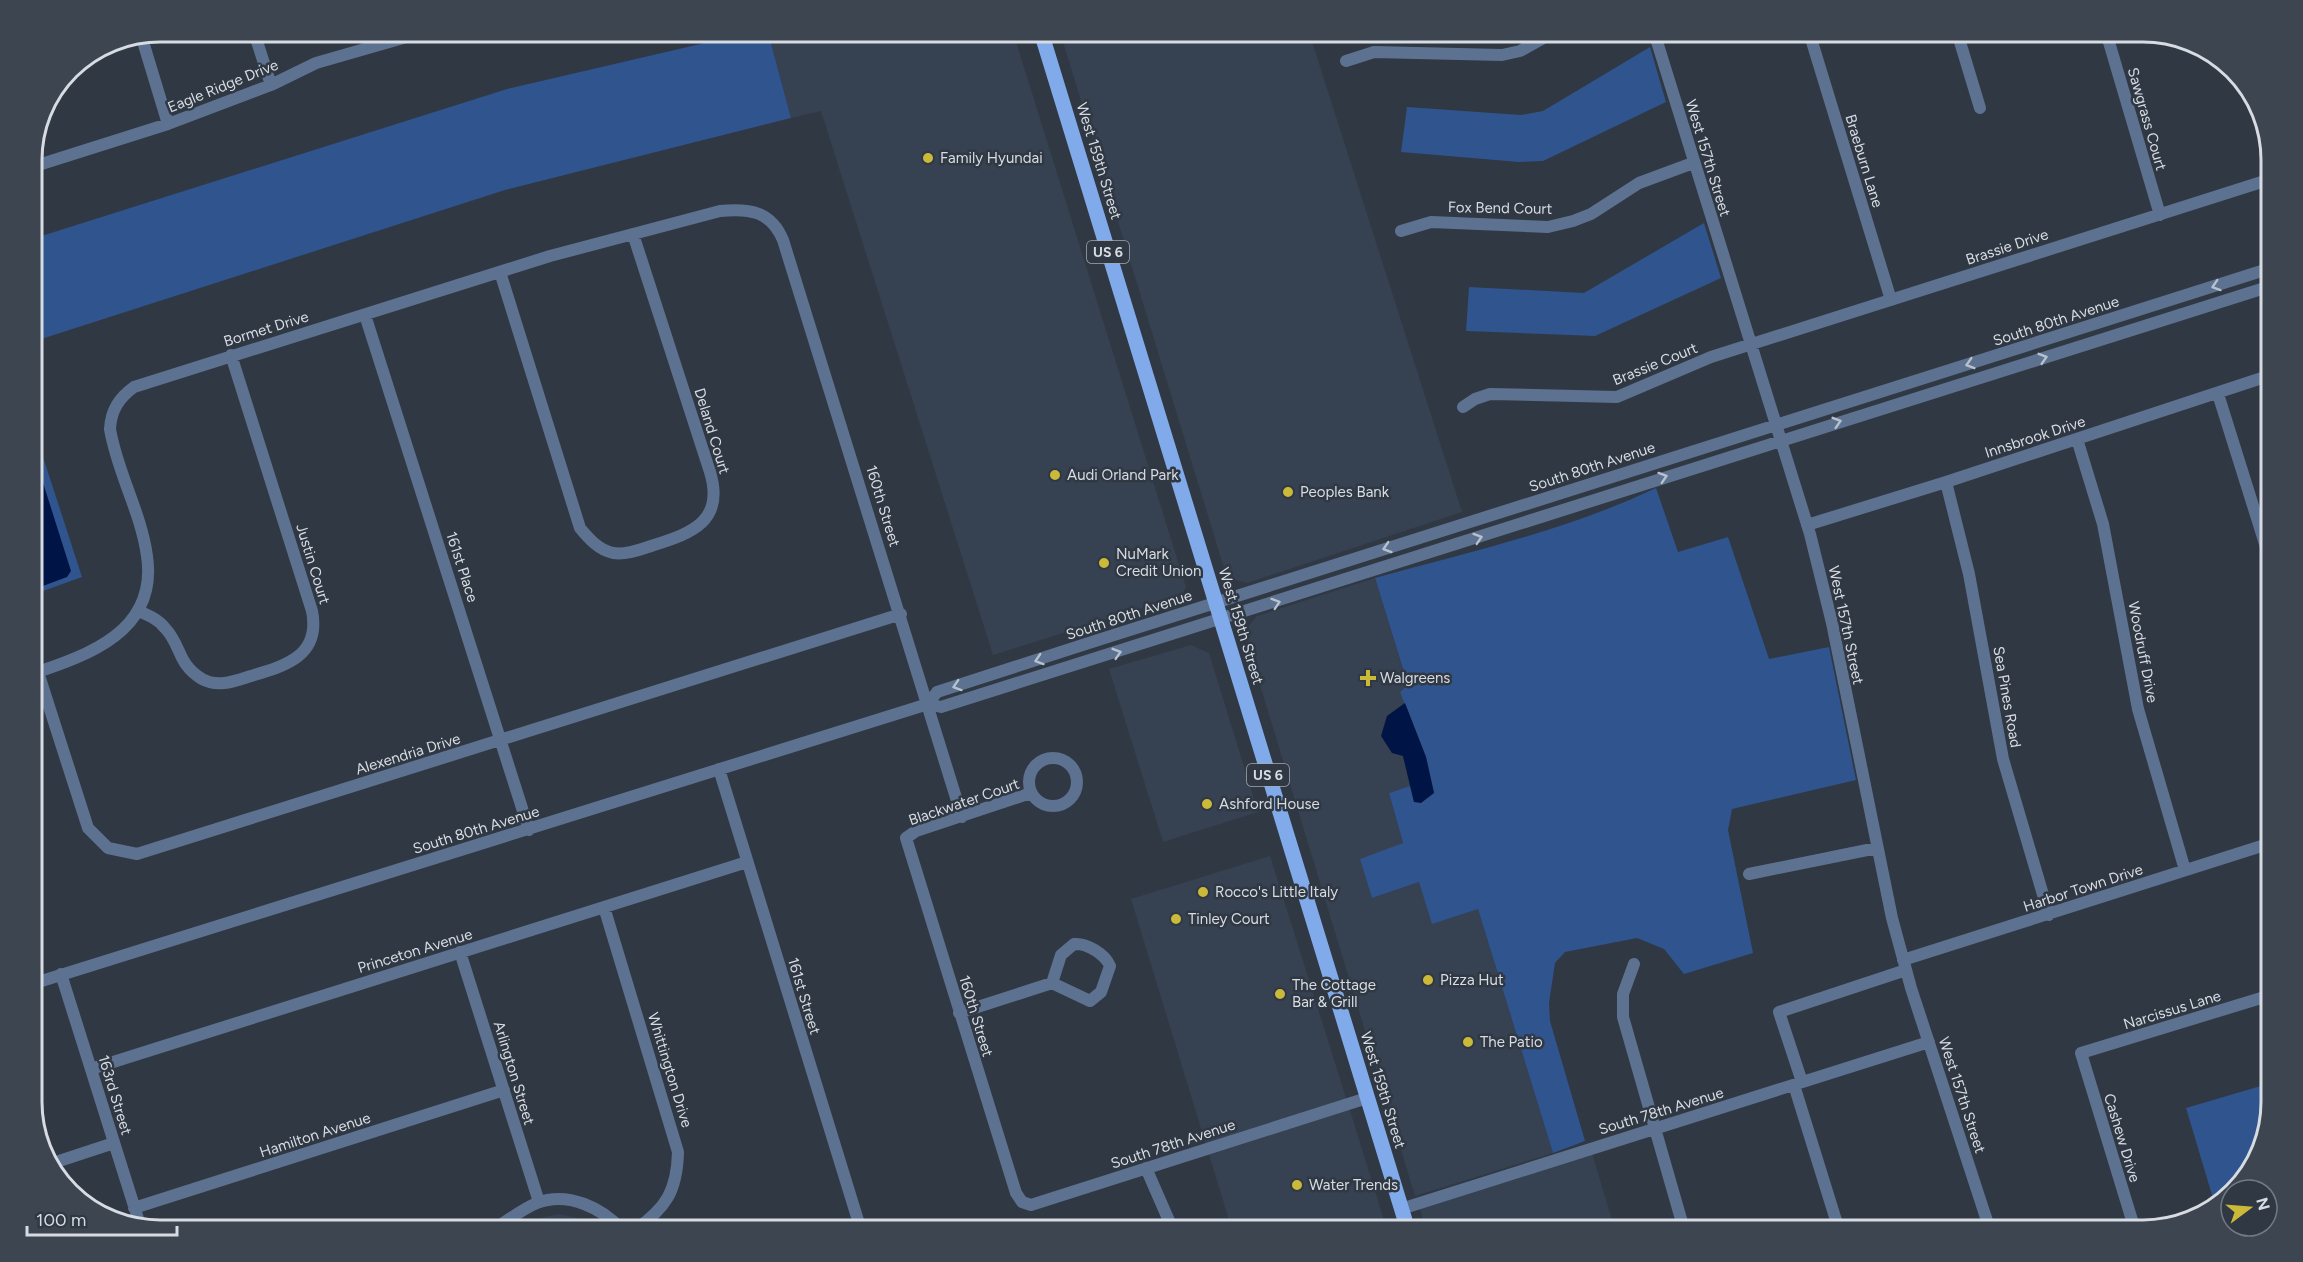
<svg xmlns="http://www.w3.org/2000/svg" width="2303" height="1262" viewBox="0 0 2303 1262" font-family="Figtree,sans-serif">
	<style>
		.built { fill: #364152 }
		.green { fill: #30548d }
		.water { fill: #001545 }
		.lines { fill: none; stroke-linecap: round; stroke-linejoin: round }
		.minor { stroke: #5d7291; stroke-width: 12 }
		.major { stroke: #80aae9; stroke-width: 15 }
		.oneway { stroke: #b8c2ce }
		.poi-dot { fill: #cbba39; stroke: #303843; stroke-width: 2 }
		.labels { text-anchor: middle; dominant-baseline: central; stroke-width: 5; stroke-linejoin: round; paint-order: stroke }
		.shield { fill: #303843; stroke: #a5abb3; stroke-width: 1.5 }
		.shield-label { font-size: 14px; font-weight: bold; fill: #d7dce3 }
		.street-label { font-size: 15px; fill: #d7dce3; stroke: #303843 }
		.poi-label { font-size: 15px; fill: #d7dce3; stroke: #303843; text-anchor: start }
		.rim { fill: none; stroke: #d7dce3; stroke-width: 3 }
	</style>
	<rect width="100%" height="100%" fill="#303843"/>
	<path class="built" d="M768,32H1013L1186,587L1181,596L993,655L821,111L791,118Z
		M1060,32H1309L1462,512L1247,583L1233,579L1224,568Z
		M1375,578L1408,686L1400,692L1405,703L1387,716L1403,756L1410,786L1389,793L1403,843L1371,898L1419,882L1478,909L1553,1153L1415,1196L1247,642L1248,627L1257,616Z
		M1191,645L1209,653L1258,812L1163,842L1109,669Z
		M1270,856L1353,1120L1387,1230H1232L1131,899Z
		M1592,1153L1615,1230H1426L1420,1209Z
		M559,1214L578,1218L600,1230H520L540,1218Z"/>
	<path class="green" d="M752,32H768L791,118L505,190L32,342V239L507,89Z
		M1650,47L1666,102L1543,161L1519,162L1401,152L1407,107L1521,115L1543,111Z
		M1704,223L1721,278L1595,336L1466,331L1469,287L1584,293Z
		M32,423L82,577L32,595Z
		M1656,488L1678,552L1728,537L1769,659L1829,647L1856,780L1732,809L1728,830L1753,953L1684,974L1664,949L1637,938L1565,952L1555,963L1549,1003L1550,1021L1585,1141L1553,1153L1478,909L1432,924L1419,882L1372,898L1360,859L1403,843L1389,793L1410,786L1414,802L1434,793L1426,757L1400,692L1408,685L1375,578C1469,552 1568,530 1656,488Z
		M2271,1083V1103L2254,1166L2215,1205L2186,1108Z"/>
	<path class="water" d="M32,448L71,571L67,577L32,590Z
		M1405,703L1426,757L1434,793L1421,803L1414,802L1403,756L1392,753L1381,736L1387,716Z"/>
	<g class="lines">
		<path class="minor" d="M254,32L271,85
			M1654,32L1810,534L1832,623L1892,918L1911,988L1990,1230
			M1809,32L1891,300
			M1957,32L1980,108
			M2106,32L2160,215
			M141,35L168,124
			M1346,61L1374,52L1502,55L1520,51L1554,32
			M32,167L168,124L271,85L316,63L424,32
			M1401,231L1431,222L1548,227L1573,221L1591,214L1639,183L1693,163
			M500,272L580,528C589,539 599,550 613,553C627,555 641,549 654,545C692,533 725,521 710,472L633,234
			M365,315L529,830
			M2218,394L2271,563
			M1463,407L1475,399L1490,394L1617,397L1711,357L2271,179
			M2077,439L2103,524L2138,709L2185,870
			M1946,482L1969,574L2003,759L2049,915
			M1807,525L1946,482L2271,375
			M138,611C148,615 158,619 165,628C182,646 177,664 202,679C218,688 235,681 251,676C285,666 321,656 312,611L231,355
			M38,672L88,828L108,848L137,854L901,614
			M32,674C89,655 158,631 147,556C141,512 117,472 110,429C111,410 119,398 134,387L550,256L720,211C749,208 771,211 783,240L962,817
			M928,704L937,692L1095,641L2271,268
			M1029 782a24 24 0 1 1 48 0a24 24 0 1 1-48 0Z
			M719,769L861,1230
			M1031,793L916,831L906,838L1016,1193L1022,1202L1031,1205L1367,1098
			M1749,874L1877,848
			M604,907L678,1152C677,1191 666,1208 635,1230
			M460,952L539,1202
			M1903,960L2271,843
			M1634,964L1623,994V1017L1683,1226L1680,1230
			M61,974L140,1225
			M32,984L928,704L941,707C1385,570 1827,424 2271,286
			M959,1013L1052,983L1090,1001L1101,992L1110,966C1105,954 1087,943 1074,944L1061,955L1052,983
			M91,1069L747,862
			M1802,1082L1779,1012L1906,970
			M1794,1085L1839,1230
			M50,1164L114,1143
			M1146,1168L1173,1230
			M134,1208L504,1090
			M1401,1209L1929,1042
			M493,1230C507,1221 522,1209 537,1203C568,1191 602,1208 622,1230
			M2135,1230L2081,1053L2271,995"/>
		<path class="major" d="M1041,32L1408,1230"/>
	</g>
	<defs><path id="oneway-chevron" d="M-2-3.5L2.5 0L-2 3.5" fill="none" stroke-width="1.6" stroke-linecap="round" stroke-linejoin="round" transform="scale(1.5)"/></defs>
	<g class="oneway">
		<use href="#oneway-chevron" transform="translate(2216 286) rotate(162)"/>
		<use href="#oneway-chevron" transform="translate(2043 358) rotate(-17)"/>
		<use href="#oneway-chevron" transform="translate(1970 364) rotate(163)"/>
		<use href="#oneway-chevron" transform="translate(1837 422) rotate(-17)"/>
		<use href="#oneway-chevron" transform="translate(1663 477) rotate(-18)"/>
		<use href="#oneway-chevron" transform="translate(1478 538) rotate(-18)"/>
		<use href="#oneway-chevron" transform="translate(1387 548) rotate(162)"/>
		<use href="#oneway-chevron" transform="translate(1276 603) rotate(-18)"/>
		<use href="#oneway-chevron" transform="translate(1117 653) rotate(-17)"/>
		<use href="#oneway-chevron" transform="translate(1039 660) rotate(162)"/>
		<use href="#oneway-chevron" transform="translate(957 686) rotate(162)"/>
	</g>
	<g class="poi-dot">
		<circle cx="928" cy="158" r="6"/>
		<circle cx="1055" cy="475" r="6"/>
		<circle cx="1288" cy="492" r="6"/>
		<circle cx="1104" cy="563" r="6"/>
		<path d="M1365 669h6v6h6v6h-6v6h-6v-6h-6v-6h6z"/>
		<circle cx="1207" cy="804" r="6"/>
		<circle cx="1203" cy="892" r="6"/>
		<circle cx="1176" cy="919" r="6"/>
		<circle cx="1428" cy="980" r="6"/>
		<circle cx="1280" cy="994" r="6"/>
		<circle cx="1468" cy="1042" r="6"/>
		<circle cx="1297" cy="1185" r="6"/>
	</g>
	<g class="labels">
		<g class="shield">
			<rect x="1087" y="241" width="42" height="22" rx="4.5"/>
			<rect x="1247" y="764" width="42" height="22" rx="4.5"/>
		</g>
		<g class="shield-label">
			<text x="1108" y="252">US 6</text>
			<text x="1268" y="775">US 6</text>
		</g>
		<g class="street-label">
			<text transform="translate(223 86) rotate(-22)">Eagle Ridge Drive</text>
			<text transform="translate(2147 119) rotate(74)">Sawgrass Court</text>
			<text transform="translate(1708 158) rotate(73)">West 157th Street</text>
			<text transform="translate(1099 161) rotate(73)">West 159th Street</text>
			<text transform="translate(1864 161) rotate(73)">Braeburn Lane</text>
			<text transform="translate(1500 208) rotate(1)">Fox Bend Court</text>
			<text transform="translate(2007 247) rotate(-18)">Brassie Drive</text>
			<text transform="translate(2056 321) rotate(-18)">South 80th Avenue</text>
			<text transform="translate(266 329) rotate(-17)">Bormet Drive</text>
			<text transform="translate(1655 364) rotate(-22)">Brassie Court</text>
			<text transform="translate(712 431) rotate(73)">Deland Court</text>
			<text transform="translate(2035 437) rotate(-18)">Innsbrook Drive</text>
			<text transform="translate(1592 467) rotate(-18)">South 80th Avenue</text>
			<text transform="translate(883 506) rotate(73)">160th Street</text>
			<text transform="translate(313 564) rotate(73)">Justin Court</text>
			<text transform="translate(462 567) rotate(72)">161st Place</text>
			<text transform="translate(1129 615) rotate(-18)">South 80th Avenue</text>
			<text transform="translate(1846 625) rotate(78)">West 157th Street</text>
			<text transform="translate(1241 626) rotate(73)">West 159th Street</text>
			<text transform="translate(2143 652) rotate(79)">Woodruff Drive</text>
			<text transform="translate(2007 697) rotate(80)">Sea Pines Road</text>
			<text transform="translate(408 754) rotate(-17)">Alexendria Drive</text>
			<text transform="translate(964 802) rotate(-19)">Blackwater Court</text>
			<text transform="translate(476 830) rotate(-17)">South 80th Avenue</text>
			<text transform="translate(2083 888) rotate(-18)">Harbor Town Drive</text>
			<text transform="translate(415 951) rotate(-17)">Princeton Avenue</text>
			<text transform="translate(804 996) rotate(73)">161st Street</text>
			<text transform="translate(2172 1010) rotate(-17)">Narcissus Lane</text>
			<text transform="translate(976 1016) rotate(73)">160th Street</text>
			<text transform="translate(670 1070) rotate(73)">Whittington Drive</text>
			<text transform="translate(514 1073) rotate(73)">Arlington Street</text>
			<text transform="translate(1383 1090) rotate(73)">West 159th Street</text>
			<text transform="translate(115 1095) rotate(73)">163rd Street</text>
			<text transform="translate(1962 1095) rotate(72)">West 157th Street</text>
			<text transform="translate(1661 1111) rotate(-17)">South 78th Avenue</text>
			<text transform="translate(315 1135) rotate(-18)">Hamilton Avenue</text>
			<text transform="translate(2122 1138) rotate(73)">Cashew Drive</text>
			<text transform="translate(1173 1144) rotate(-18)">South 78th Avenue</text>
		</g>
		<g class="poi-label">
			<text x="940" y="158">Family Hyundai</text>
			<text x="1067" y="475">Audi Orland Park</text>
			<text x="1300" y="492">Peoples Bank</text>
			<text x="1116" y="554">NuMark<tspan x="1116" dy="17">Credit Union</tspan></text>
			<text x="1380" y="678">Walgreens</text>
			<text x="1219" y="804">Ashford House</text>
			<text x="1215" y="892">Rocco's Little Italy</text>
			<text x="1188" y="919">Tinley Court</text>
			<text x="1440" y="980">Pizza Hut</text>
			<text x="1292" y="985">The Cottage<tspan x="1292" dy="17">Bar &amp; Grill</tspan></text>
			<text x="1480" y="1042">The Patio</text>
			<text x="1309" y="1185">Water Trends</text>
		</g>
	</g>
	<path d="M0 0H2303V1262H0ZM160 42H2143A118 118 0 0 1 2261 160V1102A118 118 0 0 1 2143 1220H160A118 118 0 0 1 42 1102V160A118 118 0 0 1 160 42Z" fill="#3d4550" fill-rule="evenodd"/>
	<path class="rim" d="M160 42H2143A118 118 0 0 1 2261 160V1102A118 118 0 0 1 2143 1220H160A118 118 0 0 1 42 1102V160A118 118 0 0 1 160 42Z"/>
	<g transform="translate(2249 1208) rotate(74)"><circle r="28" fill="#303843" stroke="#737a83" stroke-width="1.5"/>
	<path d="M0-4.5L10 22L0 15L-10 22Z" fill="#cbba39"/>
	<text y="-9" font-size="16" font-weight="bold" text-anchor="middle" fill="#d7dce3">N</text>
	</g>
	<path d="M27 1226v9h150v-9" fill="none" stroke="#d7dce3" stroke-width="3"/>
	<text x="36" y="1226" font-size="18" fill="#d7dce3" stroke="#303843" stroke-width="4.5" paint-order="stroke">100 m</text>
</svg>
